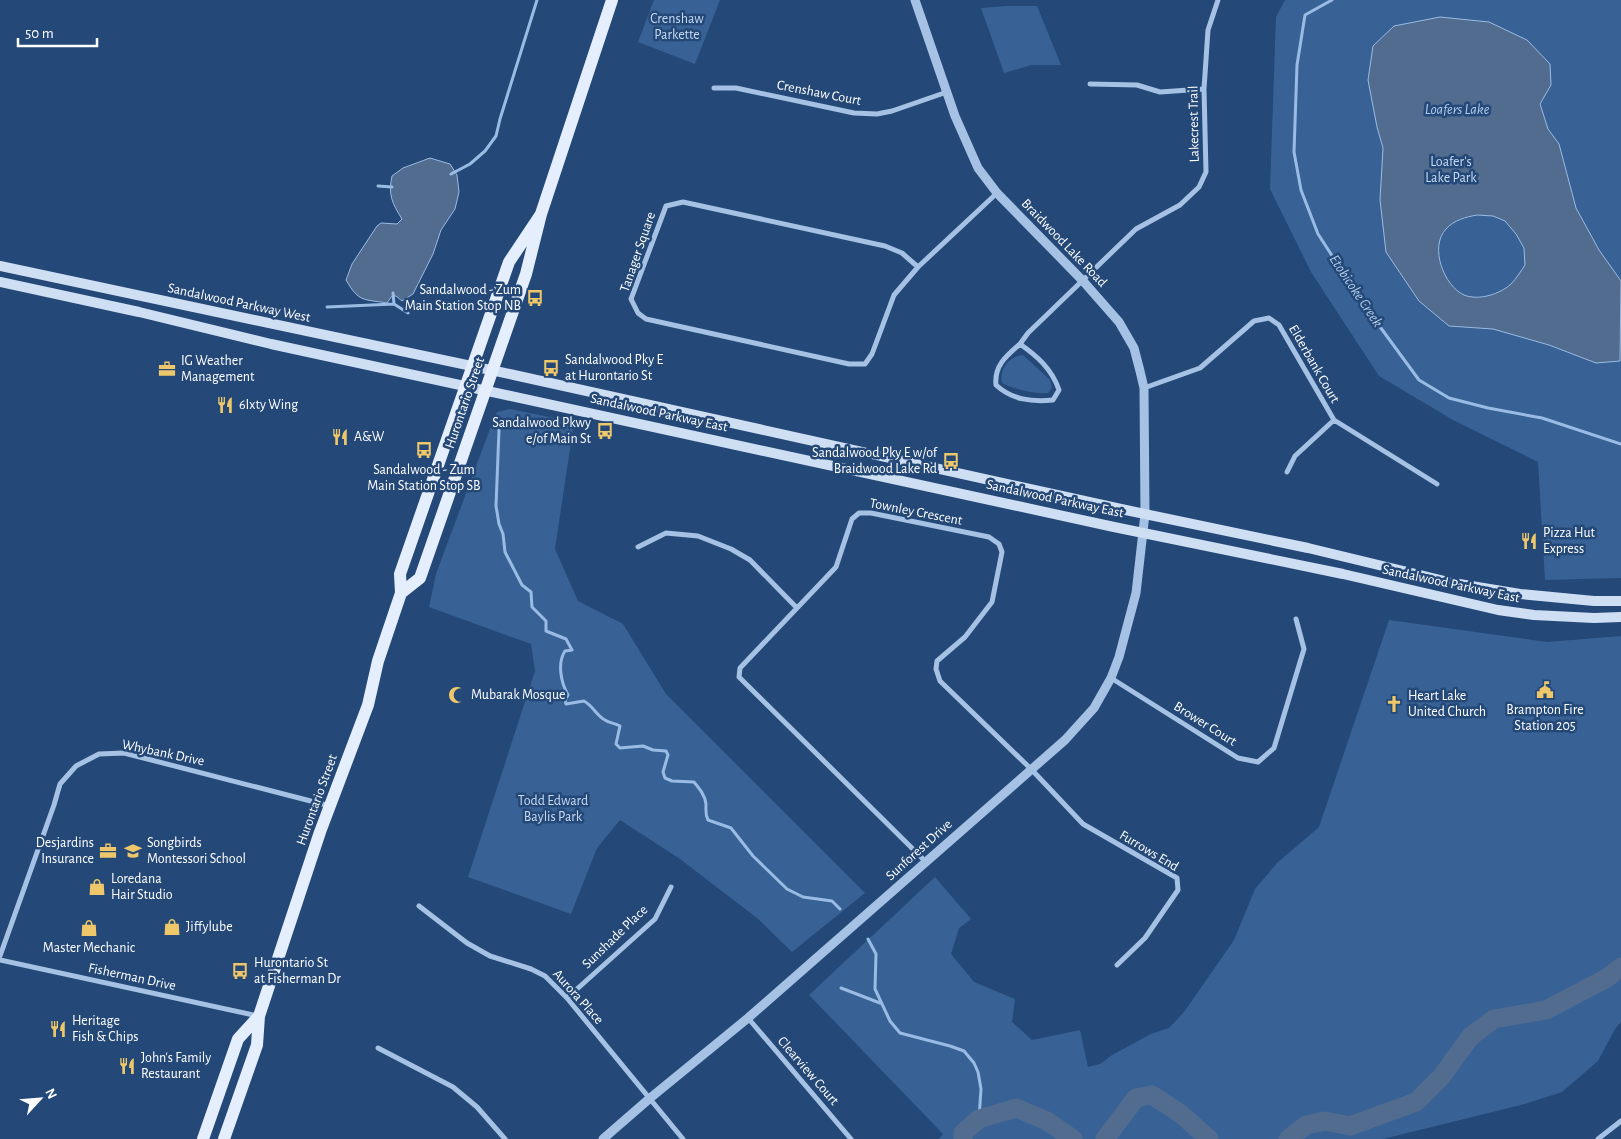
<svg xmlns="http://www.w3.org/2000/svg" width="1621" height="1139" viewBox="0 0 1621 1139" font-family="'Alegreya Sans',sans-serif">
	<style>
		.green { fill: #386295 }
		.water { fill: #516c8f; stroke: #9abce4; fill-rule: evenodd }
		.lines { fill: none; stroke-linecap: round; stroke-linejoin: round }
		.stream { stroke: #9abce4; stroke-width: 3 }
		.river { stroke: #516c8f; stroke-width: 19 }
		.minor { stroke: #a5c1e3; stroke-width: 5 }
		.tertiary { stroke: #a5c1e3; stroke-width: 9 }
		.secondary { stroke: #cedef3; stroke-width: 10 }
		.primary { stroke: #e5eefc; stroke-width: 12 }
		.labels { text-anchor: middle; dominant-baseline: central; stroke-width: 5; stroke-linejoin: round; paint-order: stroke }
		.park-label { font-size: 14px; fill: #c8dbf3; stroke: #244877 }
		.street-label { font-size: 14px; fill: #fff; stroke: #244877 }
		.poi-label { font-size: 14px; fill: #fff; stroke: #244877; text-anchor: start }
		.water-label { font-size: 15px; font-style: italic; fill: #b0cbeb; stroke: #244877 }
	</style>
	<rect width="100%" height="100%" fill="#244877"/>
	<path class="green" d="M654,0H720L695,64L638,42Z
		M1285,0H1621V578L1545,580L1538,462L1453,420L1379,376L1311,272L1270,189L1276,17Z
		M1007,6H1037L1061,65H1032L1004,73L981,8Z
		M1023,355L1050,380L1052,388L1048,393C1038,395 1010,388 1002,383C999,369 1009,356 1023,355Z
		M510,409L574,422L555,549L578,601L623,624L666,694L865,893L792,952L757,918L680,859L620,820L597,848L571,914L468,877L535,671L531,644L429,607L436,574L494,418L497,412Z
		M1389,620L1547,642L1621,636V1022L1615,1029L1598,1061L1562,1092L1525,1104L1383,1139H939L943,1134L809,995L935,877L971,919L959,928L951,954L974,982L1015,999L1012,1022L1032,1040L1080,1030L1088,1067L1100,1064L1112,1055L1151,1034L1169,1028L1184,1012L1234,940L1255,889L1277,863L1319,827Z"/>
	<path class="water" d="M1440,17L1489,22L1527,40L1550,64L1551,85L1540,104L1548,129L1559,144L1576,208L1599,250L1621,281L1620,361L1596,363L1549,345L1493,329L1449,326L1419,301L1386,252L1380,200L1383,148L1377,127L1368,80L1373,46L1394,26ZM1477,215L1493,216L1505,221L1516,234L1524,248L1525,265C1521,271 1516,279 1511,284C1500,294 1479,301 1464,295C1444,286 1429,247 1446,229C1454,220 1466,217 1477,215Z
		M430,158L450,164L457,175L459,192L455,209L441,230L433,254L413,294L402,301L396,296H392L387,303C362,299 359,302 346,280L352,264L377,226L381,223L397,224L402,219C392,203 388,195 392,176L403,168Z"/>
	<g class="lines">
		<path class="stream" d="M1332,0L1305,15L1297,65L1294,152L1301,190L1318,234L1364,305L1419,380L1449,398L1488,408L1542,418L1621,444
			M451,174L470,164L485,151L496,136L500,119L537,0
			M378,186L392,187
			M393,293L394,304L408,313
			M327,307L394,304
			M499,430L496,506L499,524L503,534L505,552L522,585L531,592L532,607L546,621V631L566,639L572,650L565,651C557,663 561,683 568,695L565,700L566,704L584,701C593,706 597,716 605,720C609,723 615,723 620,726L616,744L620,748L643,746L653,750L666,751L668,755L663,772L665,778L672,781L694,782C699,788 705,795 706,804C706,810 705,814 708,820L731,828L753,856L787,889L803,897L832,901L840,909
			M868,939L876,954L875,989L890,1021L900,1033L950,1046L964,1051L974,1063L978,1072L981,1089L979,1119
			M841,988L880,1003"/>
		<path class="river" d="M963,1139V1133L979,1119L1016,1108L1047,1121L1073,1139
			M1105,1139L1136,1098L1152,1095L1181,1114L1209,1139
			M1288,1139L1306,1125L1325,1121L1350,1126L1416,1102L1441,1077L1471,1036L1494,1019L1546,1010L1607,978L1621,967"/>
		<path class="minor" d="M1090,84L1137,85L1160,92L1204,89
			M714,88H736L854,113L877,114L892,111L947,92
			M918,267L902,253L885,246L683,202L666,206L631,299L638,313L646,319L849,364H865L872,354L894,295L918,267L997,193
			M1020,344L1028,333L1136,229L1180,205L1199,187L1206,172L1204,89L1208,30L1218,0
			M1020,344C1037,356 1052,369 1059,390L1053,400C1032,402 1012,400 996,385C994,366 1006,356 1020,344Z
			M1144,388L1200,368L1254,321L1269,318L1279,325L1334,420L1437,484
			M1287,472L1295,456L1334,420
			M638,547L666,533L698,536L731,549L750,560L796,607
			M1111,678L1238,758L1258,762L1274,748L1304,649L1296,619
			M926,862L739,677L740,668L836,567L852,519L859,513H871L989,537L999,544L1002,552L992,602L965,637L937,661L936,669L940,681L1031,769L1083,824L1177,878L1178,890L1145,938L1117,965
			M419,906L467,943L490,956L531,969L545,976L567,998L683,1139
			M0,956L54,805L60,784L76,766L99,754L124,753L330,806
			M0,960L258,1016
			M567,998L655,919L671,887
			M748,1018L851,1139
			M378,1048L453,1087L477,1107L505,1139
			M1598,1139L1621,1121"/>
		<path class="tertiary" d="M603,1139L649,1099L748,1018L1065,740L1094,708L1111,678L1119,657L1136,593L1145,514L1144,388L1140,371L1134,348L1119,322L1083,281L997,193L978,168L955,116L915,0"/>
		<path class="secondary" d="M0,266L514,375L1121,509L1308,548L1453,583L1520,594L1594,601H1621
			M0,282L139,312L271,344L1114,527L1343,574L1498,610L1534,615L1594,618L1621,617"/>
		<path class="primary" d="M401,593L420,578L526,274L541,214L612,0
			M203,1139L238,1039L259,1016
			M224,1139L257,1045L259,1016L320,832L368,705L378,661L401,593L400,574L509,262L541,214"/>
	</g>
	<defs>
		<g id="bus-bare" transform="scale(1.35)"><path d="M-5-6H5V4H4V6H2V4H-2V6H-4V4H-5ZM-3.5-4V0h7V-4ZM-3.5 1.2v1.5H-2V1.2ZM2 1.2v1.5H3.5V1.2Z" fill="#edc76a" stroke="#244877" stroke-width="2.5" paint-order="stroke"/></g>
		<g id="office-bare" transform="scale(1.35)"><path d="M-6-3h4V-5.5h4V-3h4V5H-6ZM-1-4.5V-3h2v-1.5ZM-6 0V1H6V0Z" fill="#edc76a" stroke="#244877" stroke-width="2.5" paint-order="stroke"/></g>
		<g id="restaurant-bare" transform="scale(1.35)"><path d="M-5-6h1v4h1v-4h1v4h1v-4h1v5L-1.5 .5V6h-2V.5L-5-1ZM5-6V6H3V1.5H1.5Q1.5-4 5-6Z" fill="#edc76a" stroke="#244877" stroke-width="2.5" paint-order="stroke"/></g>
		<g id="civic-bare" transform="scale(1.35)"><path d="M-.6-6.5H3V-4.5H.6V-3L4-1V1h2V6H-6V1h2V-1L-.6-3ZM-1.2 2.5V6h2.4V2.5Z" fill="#edc76a" stroke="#244877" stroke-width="2.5" paint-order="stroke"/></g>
		<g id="mosque-bare" transform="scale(1.35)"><path d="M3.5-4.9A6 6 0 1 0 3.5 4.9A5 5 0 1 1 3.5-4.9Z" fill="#edc76a" stroke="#244877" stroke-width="2.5" paint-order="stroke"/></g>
		<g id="church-bare" transform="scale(1.35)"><path d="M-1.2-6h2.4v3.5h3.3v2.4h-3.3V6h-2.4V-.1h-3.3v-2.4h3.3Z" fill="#edc76a" stroke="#244877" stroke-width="2.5" paint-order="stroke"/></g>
		<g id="school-bare" transform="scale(1.35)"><path d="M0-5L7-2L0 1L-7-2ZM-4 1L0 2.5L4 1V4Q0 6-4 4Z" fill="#edc76a" stroke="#244877" stroke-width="2.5" paint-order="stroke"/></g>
		<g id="shop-bare" transform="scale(1.35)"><path d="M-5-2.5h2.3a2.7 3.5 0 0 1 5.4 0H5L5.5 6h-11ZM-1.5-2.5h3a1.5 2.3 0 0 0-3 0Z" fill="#edc76a" stroke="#244877" stroke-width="2.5" paint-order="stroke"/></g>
	</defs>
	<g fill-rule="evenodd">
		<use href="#bus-bare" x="535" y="298"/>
		<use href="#bus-bare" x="551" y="368"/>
		<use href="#office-bare" x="167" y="369"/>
		<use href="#restaurant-bare" x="225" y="405"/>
		<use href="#bus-bare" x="605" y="431"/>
		<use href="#restaurant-bare" x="340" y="437"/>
		<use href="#bus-bare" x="424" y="450"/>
		<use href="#bus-bare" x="951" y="461"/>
		<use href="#restaurant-bare" x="1529" y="541"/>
		<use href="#civic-bare" x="1545" y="690"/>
		<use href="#mosque-bare" x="457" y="695"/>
		<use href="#church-bare" x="1394" y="704"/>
		<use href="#office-bare" x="108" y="851"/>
		<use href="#school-bare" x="133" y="851"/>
		<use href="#shop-bare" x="97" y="887"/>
		<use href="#shop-bare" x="172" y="927"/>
		<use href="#shop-bare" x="89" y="928"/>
		<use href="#bus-bare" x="240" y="971"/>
		<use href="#restaurant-bare" x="58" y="1029"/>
		<use href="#restaurant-bare" x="127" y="1066"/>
	</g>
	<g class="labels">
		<g class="park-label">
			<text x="677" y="19">Crenshaw<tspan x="677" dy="16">Parkette</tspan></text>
			<text x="1451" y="162">Loafer's<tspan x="1451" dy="16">Lake Park</tspan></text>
			<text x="553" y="801">Todd Edward<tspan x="553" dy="16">Baylis Park</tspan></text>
		</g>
		<g class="street-label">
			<text transform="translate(819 93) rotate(11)">Crenshaw Court</text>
			<text transform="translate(1194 124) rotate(-91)">Lakecrest Trail</text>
			<text transform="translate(1064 243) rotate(46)">Braidwood Lake Road</text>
			<text transform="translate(638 252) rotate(-71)">Tanager Square</text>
			<text transform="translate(239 303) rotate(12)">Sandalwood Parkway West</text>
			<text transform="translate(1314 364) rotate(60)">Elderbank Court</text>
			<text transform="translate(465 403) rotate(-71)">Hurontario Street</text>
			<text transform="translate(659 413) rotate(12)">Sandalwood Parkway East</text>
			<text transform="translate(1055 499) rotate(12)">Sandalwood Parkway East</text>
			<text transform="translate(916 512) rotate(11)">Townley Crescent</text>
			<text transform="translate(1451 584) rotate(12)">Sandalwood Parkway East</text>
			<text transform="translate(1205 724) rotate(32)">Brower Court</text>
			<text transform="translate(163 753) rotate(12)">Whybank Drive</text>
			<text transform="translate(317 800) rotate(-70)">Hurontario Street</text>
			<text transform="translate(919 850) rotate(-42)">Sunforest Drive</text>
			<text transform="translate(1149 851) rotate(31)">Furrows End</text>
			<text transform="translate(615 937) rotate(-44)">Sunshade Place</text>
			<text transform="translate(132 977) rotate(12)">Fisherman Drive</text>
			<text transform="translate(578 997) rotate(48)">Aurora Place</text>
			<text transform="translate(808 1071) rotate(49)">Clearview Court</text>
		</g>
		<g class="poi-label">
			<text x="521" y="290" text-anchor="end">Sandalwood - Zum<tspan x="521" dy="16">Main Station Stop NB</tspan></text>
			<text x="565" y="360">Sandalwood Pky E<tspan x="565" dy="16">at Hurontario St</tspan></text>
			<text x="181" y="361">IG Weather<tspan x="181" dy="16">Management</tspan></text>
			<text x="239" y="405">6Ixty Wing</text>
			<text x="591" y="423" text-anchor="end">Sandalwood Pkwy<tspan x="591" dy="16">e/of Main St</tspan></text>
			<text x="354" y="437">A&amp;W</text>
			<text x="937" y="453" text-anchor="end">Sandalwood Pky E w/of<tspan x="937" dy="16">Braidwood Lake Rd</tspan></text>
			<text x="424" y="470" text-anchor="middle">Sandalwood - Zum<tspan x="424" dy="16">Main Station Stop SB</tspan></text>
			<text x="1543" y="533">Pizza Hut<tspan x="1543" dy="16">Express</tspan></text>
			<text x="471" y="695">Mubarak Mosque</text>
			<text x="1408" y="696">Heart Lake<tspan x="1408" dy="16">United Church</tspan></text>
			<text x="1545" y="710" text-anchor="middle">Brampton Fire<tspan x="1545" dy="16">Station 205</tspan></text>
			<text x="94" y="843" text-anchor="end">Desjardins<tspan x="94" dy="16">Insurance</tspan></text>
			<text x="147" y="843">Songbirds<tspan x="147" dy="16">Montessori School</tspan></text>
			<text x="111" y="879">Loredana<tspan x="111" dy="16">Hair Studio</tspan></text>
			<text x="186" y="927">Jiffylube</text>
			<text x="89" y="948" text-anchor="middle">Master Mechanic</text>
			<text x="254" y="963">Hurontario St<tspan x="254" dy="16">at Fisherman Dr</tspan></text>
			<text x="72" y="1021">Heritage<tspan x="72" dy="16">Fish &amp; Chips</tspan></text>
			<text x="141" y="1058">John's Family<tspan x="141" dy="16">Restaurant</tspan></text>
		</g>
		<g class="water-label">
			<text x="1457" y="109">Loafers Lake</text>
			<text transform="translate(1356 291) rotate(56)">Etobicoke Creek</text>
		</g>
	</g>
	<g transform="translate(40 1099) rotate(64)" stroke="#244877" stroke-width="4" paint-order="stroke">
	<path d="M0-4L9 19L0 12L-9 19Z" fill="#ffffff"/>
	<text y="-8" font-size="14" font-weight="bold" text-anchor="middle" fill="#ffffff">N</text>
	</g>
	<path d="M18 38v8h79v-8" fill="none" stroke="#ffffff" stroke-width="2.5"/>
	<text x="25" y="38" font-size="15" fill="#ffffff" stroke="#244877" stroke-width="4" paint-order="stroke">50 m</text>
</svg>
